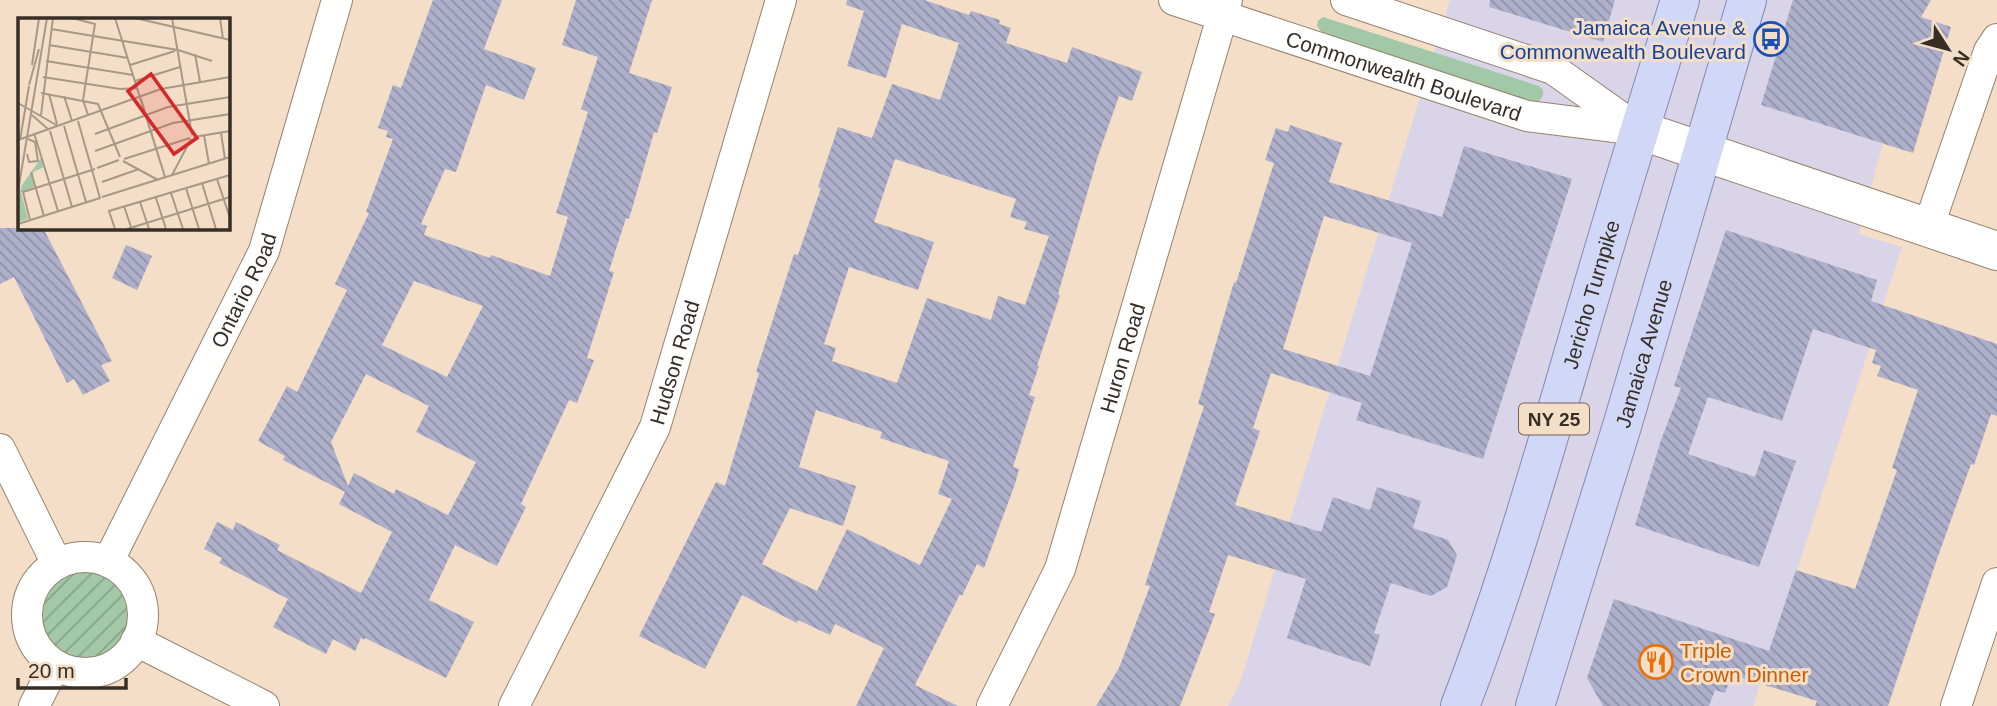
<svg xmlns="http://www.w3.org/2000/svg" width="1997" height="706" viewBox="0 0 1997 706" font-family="Helvetica,sans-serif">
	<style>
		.commercial { fill: #dad4e9 }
		.grass { fill: #a2c8a8 }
		.garden { fill: url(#garden-furrows) }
		.building { fill: url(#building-back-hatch); fill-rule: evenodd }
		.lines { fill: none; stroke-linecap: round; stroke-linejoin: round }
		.street-casing { stroke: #96826d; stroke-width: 32 }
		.secondary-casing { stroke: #96826d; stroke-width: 40 }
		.primary-casing { stroke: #868aab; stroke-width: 40 }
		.street { stroke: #fff; stroke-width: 30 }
		.secondary { stroke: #fff; stroke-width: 38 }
		.primary { stroke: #d0d7f7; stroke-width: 38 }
		.labels { text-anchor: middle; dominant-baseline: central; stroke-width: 6; stroke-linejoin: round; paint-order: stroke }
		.shield { fill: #f4dec7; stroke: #706356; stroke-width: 2 }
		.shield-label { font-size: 19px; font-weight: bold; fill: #372e26 }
		.transit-label { font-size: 21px; fill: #164399; stroke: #f4dec7; text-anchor: end }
		.street-label { font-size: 21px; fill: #372e26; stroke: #f4dec7 }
		.food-label { font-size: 21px; fill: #c56008; stroke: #f4dec7; text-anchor: start }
		.inset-road { fill: none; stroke: #a89887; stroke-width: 2 }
		.view { fill: #d62828; fill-opacity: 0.15; stroke: #d62828; stroke-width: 3.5 }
		.inset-edge { fill: none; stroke: #372e26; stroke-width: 3.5 }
	</style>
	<defs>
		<pattern id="garden-furrows" width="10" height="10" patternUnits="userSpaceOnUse" patternTransform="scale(1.75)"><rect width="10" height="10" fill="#a2c8a8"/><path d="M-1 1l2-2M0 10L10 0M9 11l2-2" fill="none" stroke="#85a389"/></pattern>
		<pattern id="building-back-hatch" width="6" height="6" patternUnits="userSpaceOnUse" patternTransform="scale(1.75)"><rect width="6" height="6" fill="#aeb0cb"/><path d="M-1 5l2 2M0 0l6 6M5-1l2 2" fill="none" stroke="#8e90a5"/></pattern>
	</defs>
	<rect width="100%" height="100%" fill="#f4dec7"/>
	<path class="commercial" d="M1450,0H1920L1859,234L1902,247L1753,706H1228L1240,683Z"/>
	<path class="grass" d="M1323,17L1539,86L1543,90V96L1538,102H1532L1322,33L1317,26L1318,21Z"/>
	<path class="garden" d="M37 616a46 46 0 1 1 92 0a46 46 0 1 1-92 0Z"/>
	<path class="building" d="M433,0H502L484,49L536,68L524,100L486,85L456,172L445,169L421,224L427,226L424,235L490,258L491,255L550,276L568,217L556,213L588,112L581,109L598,57L562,45L576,0H652L629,73L672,87L657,133L654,132L634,202L629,219L626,218L609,271L614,272L587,358L594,360L577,403L569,400L521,504L526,507L497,566L455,545L429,600L474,622L446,678L365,638L364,640L361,638L355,651L333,639L326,654L273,627L288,599L219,563L222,558L204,549L217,522L233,530L236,522L280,545L277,550L361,593L392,532L339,504L345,492L283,460L285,456L258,441L287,386L297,392L347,290L335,284L369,213L366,212L393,139L386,137L388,131L378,128L393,85L401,88ZM414,281L483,306L447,377L382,345ZM366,374L429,406L416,432L476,462L448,515L396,489L394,494L354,473L348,486L331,442Z
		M847,0H924L969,15L971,11L1000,20L999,24L1011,28L1006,43L1067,63L1072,47L1142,72L1132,101L1119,96L1098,156L1058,294L1060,295L1037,366H1039L1029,395L1035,397L1013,467L1019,469L1015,484L984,568L977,564L962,596L960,594L915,685L958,706H856L884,648L835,624L830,635L798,620L797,623L742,595L705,669L639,636L716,482L725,486L759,373L756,372L794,254L798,255L821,188L818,187L838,127L872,138L892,84L940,100L959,43L902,24L886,78L847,66L864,11L846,5ZM895,159L1016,199L1010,217L1027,222L1024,229L1049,236L1025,305L998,296L991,320L927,298L897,383L832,361L836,348L824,344L849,267L918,290L934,242L874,222ZM816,410L882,432L880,438L949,461L938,494L952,499L920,565L847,529L817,591L762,564L790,508L843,526L856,486L799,467Z
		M1490,0H1615L1603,42L1489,7Z
		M1793,0H1931L1921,17L1951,27L1913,153L1761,105Z
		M1290,125L1342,143L1329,182L1442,217L1464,146L1572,179L1483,459L1356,420L1362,403L1271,373L1253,428L1260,431L1235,505L1321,532L1333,497L1370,510L1377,487L1421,501L1413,528L1448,540L1457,555L1447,587L1431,596L1391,583L1374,633L1380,635L1370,666L1287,638L1306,579L1228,555L1209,612L1215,614L1180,706H1096L1119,668L1150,586L1145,585L1204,406L1198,404L1234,282L1236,283L1274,163L1265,160L1276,128L1288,132ZM1324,216L1412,243L1370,376L1283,349Z
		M0,228H43L112,361L101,365L110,381L83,395L74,379L67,383L14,277L0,284Z
		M1726,230L1877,280L1871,301L1997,344V416L1991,414L1974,465L1971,464L1937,559L1888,706H1815L1817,701L1732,675L1725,693L1715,690L1709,706H1603L1587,678L1614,599L1769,651L1796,570L1855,589L1897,470L1892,468L1918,390L1877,376L1881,366L1872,363L1876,350L1813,329L1782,421L1708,397L1688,454L1755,477L1764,450L1796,461L1759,567L1635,525L1661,440L1681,388L1674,386Z
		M126,245L152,256L137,290L112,278Z"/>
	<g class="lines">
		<g class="street-casing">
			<g id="street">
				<path id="s1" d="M1174,0L1527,116L1639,130"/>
				<path d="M1346,0L1553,69L1636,128"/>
				<path d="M1928,228L1989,51L1997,39"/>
				<path d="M0,449L57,564"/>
				<circle cx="85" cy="615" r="58"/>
				<path id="s2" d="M108,562L264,251L337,0"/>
				<path d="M136,641L264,706"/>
				<path d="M34,706L55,665"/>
				<path id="s3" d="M514,706L655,427L781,0"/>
				<path id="s4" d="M992,706L1060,569L1227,0"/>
				<path d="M1956,706L1997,583"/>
			</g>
		</g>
		<g class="secondary-casing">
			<path id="secondary" d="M1639,130L1997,251"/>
		</g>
		<g class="primary-casing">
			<g id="primary">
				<path id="s5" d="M1460,706C1501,600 1533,491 1565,382C1602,254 1640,127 1680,0"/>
				<path id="s6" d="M1535,706L1622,426L1747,0"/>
			</g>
		</g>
		<use href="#street" class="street"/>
		<use href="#secondary" class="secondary"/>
		<use href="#primary" class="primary"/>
	</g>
	<defs>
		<g id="bus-ring" transform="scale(1.75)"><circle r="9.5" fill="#f4dec7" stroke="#1a4fb4" stroke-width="1.5"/><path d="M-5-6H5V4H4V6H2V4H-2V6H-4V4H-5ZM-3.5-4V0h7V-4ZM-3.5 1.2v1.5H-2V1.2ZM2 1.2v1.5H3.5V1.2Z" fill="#1a4fb4"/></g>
		<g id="restaurant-ring" transform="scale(1.75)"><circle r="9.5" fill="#f4dec7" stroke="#e8710a" stroke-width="1.5"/><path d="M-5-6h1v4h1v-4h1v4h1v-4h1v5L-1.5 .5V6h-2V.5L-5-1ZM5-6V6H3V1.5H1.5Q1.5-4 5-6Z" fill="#e8710a"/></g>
	</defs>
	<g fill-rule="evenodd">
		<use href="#bus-ring" x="1771" y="39"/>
		<use href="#restaurant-ring" x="1656" y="662"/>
	</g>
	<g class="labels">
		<rect class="shield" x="1519" y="403.5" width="70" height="31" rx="5"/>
		<g class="shield-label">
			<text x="1554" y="419">NY 25</text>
		</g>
		<g class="transit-label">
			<text x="1746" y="27">Jamaica Avenue &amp;<tspan x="1746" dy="24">Commonwealth Boulevard</tspan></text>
		</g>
		<g class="street-label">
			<text stroke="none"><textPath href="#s1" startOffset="242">Commonwealth Boulevard</textPath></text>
			<text stroke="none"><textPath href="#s2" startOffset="304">Ontario Road</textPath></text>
			<text stroke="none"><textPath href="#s5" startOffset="432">Jericho Turnpike</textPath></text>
			<text stroke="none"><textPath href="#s6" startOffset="369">Jamaica Avenue</textPath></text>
			<text stroke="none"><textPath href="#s4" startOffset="373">Huron Road</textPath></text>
			<text stroke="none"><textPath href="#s3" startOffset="380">Hudson Road</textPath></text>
		</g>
		<g class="food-label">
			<text x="1680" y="650">Triple<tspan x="1680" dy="24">Crown Dinner</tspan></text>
		</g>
	</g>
	<g transform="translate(18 18)">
		<rect width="212" height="212" fill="#f4dec7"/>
		<path d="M23,140L26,149L15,154L16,169L3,174L10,201L0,204V180L4,167Z" fill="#a2c8a8"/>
		<path class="inset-road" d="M54,0L77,6L65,82L70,97M97,0L147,159L123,81M117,0L212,22M154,0L174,117M202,0L205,21M33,11L160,32L194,43M31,27L110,40M177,36L182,64M28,43L115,57M14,47L21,0M112,47L157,33M25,59L102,71L119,70M117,63L162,49M11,67L21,31M23,75L80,86L102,139M31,76L39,106M46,78L54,103M0,85L40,108M14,97L31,112M23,97L35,0M46,108L68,184M32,113L54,189M16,115L40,193M203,115L207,141M77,116L150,89L212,79M186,117L191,146M176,119L212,113M0,122L143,71L212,59M2,122L11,68M77,133L155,105L212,96M9,136L11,144L20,143L17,124L10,121M106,141L172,120M105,143L140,162M79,150L101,142M13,154L26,198M154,157L173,121M199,161L212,200M84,164L121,151M184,165L198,211M168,170L181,211M0,173L29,0M153,175L165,211M84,179L212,139M138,180L148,211M122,184L131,211M106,188L113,209M12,202L5,174L77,151M0,206L82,180L60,103M97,211L91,193L212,157M109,211L212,179"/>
		<path class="view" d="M133,56L179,120L156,136L110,73Z"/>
		<rect width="212" height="212" class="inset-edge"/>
	</g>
	<g transform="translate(1948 49) rotate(126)" stroke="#f4dec7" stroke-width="5" paint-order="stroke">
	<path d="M0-5L12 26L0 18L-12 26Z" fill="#372e26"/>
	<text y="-10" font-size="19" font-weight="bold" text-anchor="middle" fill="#372e26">N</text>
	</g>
	<path d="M18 678v10h108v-10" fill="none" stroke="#372e26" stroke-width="3.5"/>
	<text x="28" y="678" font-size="21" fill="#372e26" stroke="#f4dec7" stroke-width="5" paint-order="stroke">20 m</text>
</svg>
